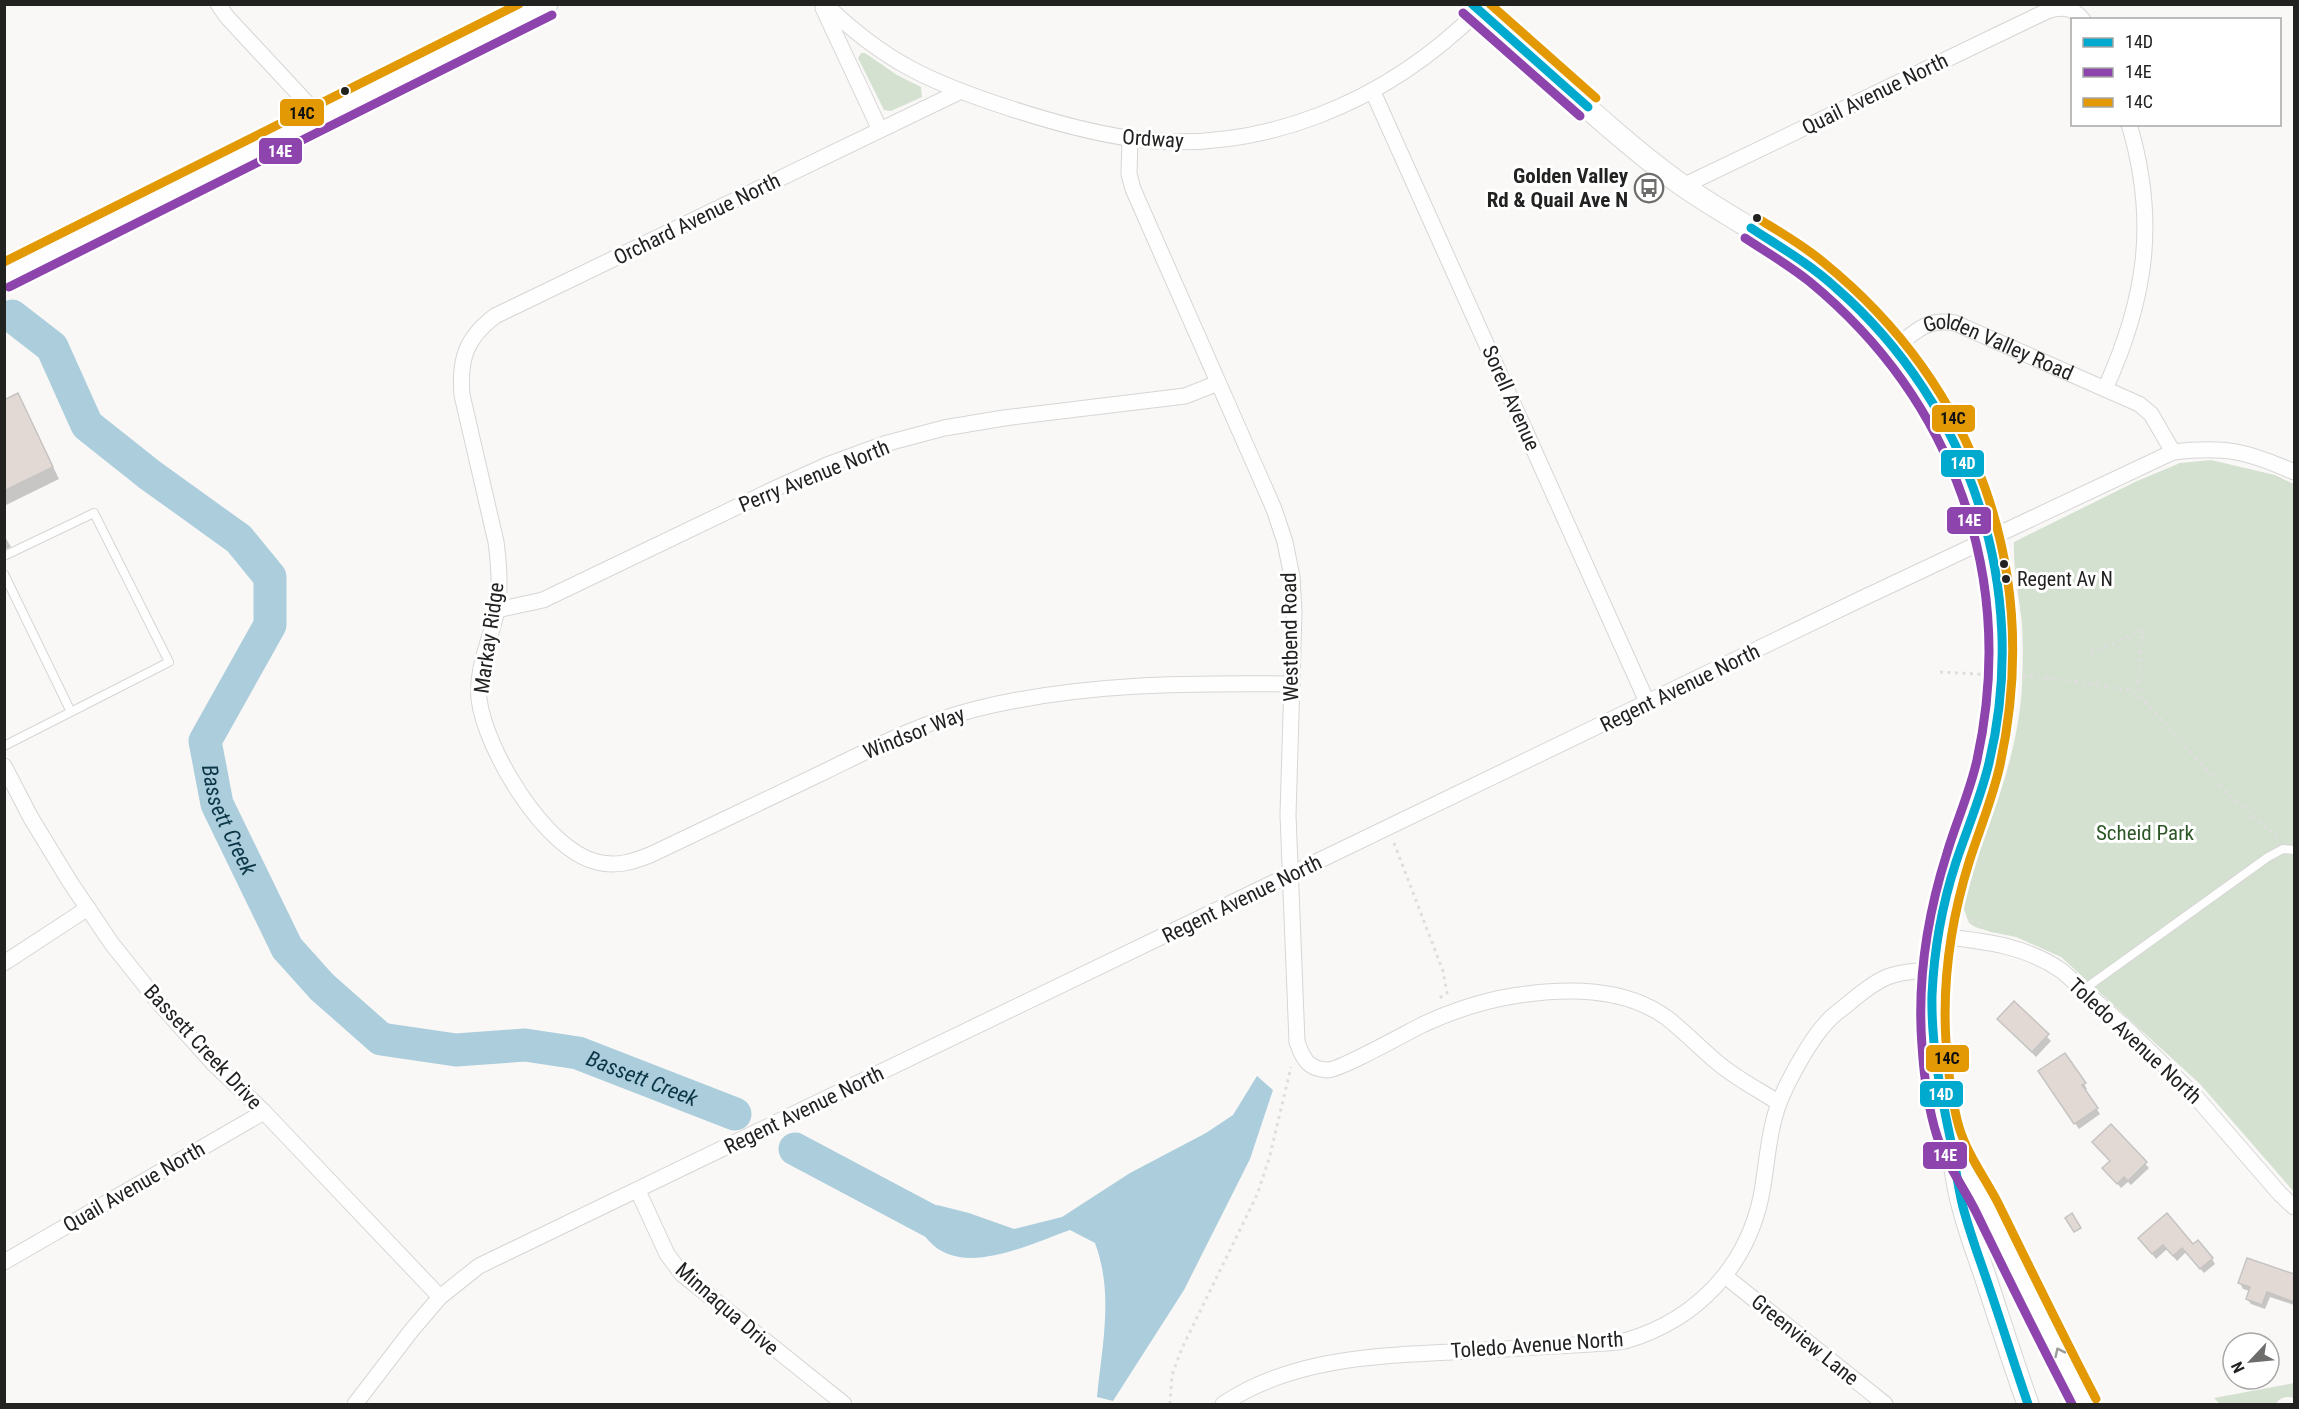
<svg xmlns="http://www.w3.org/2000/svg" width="2299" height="1409" viewBox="0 0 2299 1409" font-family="'Roboto Condensed',sans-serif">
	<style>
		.green { fill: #d4e1d1 }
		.water { fill: #abcddc }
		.shadow { fill: #0003 }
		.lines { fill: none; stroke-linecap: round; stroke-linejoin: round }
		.river { stroke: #abcddc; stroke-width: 33 }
		.building { fill: #e2d9d5; stroke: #c5c4c2; stroke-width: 1.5 }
		.lane-casing { stroke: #d6d6d4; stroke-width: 10 }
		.street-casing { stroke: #d6d6d4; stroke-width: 17 }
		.secondary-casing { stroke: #d6d6d4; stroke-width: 23 }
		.path { stroke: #dededc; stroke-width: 3; stroke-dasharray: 3 4.5; stroke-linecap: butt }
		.lane { stroke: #fefefe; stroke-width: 8 }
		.street { stroke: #fefefe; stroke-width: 15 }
		.secondary { stroke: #fefefe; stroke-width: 21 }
		.path-bridge { stroke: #dededc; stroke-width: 3; stroke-dasharray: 3 4.5; stroke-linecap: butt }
		.bus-1-casing { stroke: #fff; stroke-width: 14 }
		.bus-2-casing { stroke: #fff; stroke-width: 14 }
		.bus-3-casing { stroke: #fff; stroke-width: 14 }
		.bus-1 { stroke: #00a9ce; stroke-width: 9 }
		.bus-2 { stroke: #8e44ad; stroke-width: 9 }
		.bus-3 { stroke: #e29903; stroke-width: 9 }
		.oneway { stroke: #9b9b9b }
		.bus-dot { fill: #222221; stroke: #fff; stroke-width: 2 }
		.labels { text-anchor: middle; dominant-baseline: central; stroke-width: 6; stroke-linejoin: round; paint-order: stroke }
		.bus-label { font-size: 20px; fill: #222221; stroke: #fff; text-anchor: start }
		.street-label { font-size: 21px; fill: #222221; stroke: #fff }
		.poi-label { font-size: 21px; font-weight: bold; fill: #222221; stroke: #fff; text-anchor: end }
		.park-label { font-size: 21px; fill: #2c5726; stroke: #fff }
		.water-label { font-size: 22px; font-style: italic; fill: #0b3647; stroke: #fff }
		.line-badge { stroke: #fff; stroke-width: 2 }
		.badge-label { font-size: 16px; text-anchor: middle; font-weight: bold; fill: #fff }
		.pale-badge-label { font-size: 16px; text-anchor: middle; font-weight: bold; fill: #111 }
	</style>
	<rect width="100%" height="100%" fill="#f9f8f6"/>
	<path class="green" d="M861,53H865L897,75L921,87L922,97L891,111L884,110L858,58Z
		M2211,460L2275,475L2294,484V1192L2200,1084L2061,957L2016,937L1991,932L1975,927L1969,923L1963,907L1964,891C1989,824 2019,756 2022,684C2023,664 2023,643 2022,624C2019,596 2013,569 2014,542L2137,481L2180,463Z
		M2294,1383V1398C2287,1396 2280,1397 2276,1404H2220L2214,1398Z"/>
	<path class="water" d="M1257,1076L1273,1090L1250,1159L1184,1290L1113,1401L1097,1397C1102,1345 1114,1294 1095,1243L1070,1230C1032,1243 963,1279 929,1241C923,1235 919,1225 914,1218L937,1205L969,1213L1014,1229L1062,1217L1130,1173L1206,1133L1233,1115Z"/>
	<path class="shadow" d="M4,401L24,407L59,479L4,506Z
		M4,535L11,547L4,550Z
		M2014,1004L2051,1041L2036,1057L1999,1020Z
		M2043,1077L2084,1084L2087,1089L2085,1091L2100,1114L2079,1129Z
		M2111,1126L2149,1168L2131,1185L2128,1182L2121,1188L2104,1168L2111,1162L2094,1142Z
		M2143,1243L2193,1246L2212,1259L2215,1264L2204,1273L2186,1252L2177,1261L2167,1249L2156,1259Z
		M2248,1260L2294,1276V1305L2270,1297L2265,1309L2251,1304L2247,1299L2250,1291L2243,1289L2240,1283Z"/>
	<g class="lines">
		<g class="river">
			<path id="s1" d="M12,316L52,347L87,425L150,475L239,539L270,577V625L205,741L217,804L287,948L322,987L381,1039L456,1050L525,1045L578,1053L735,1114"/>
			<path d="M795,1149L940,1226L962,1230"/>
		</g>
	</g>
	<path class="building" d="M18,393L53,467L4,491V400Z
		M2014,1001L2049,1034L2032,1052L1997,1019Z
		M2065,1053L2086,1083L2082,1085L2098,1108L2074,1124L2038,1071Z
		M2111,1124L2147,1162L2128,1181L2124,1177L2117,1184L2102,1168L2110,1161L2092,1142Z
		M2072,1213L2081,1228L2074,1232L2065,1218Z
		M2167,1213L2193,1244L2198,1240L2213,1258L2200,1269L2182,1248L2173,1256L2163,1245L2152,1254L2138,1238Z
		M2247,1258L2294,1274V1302L2267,1292L2262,1305L2246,1299L2250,1287L2238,1283Z"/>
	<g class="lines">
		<g class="lane-casing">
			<path id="lane" d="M4,556L94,513L169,662L4,746
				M4,574L71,712
				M2083,990L2268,857L2283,849L2294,850"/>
		</g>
		<g class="street-casing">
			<g id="street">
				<path d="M218,4L227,17L320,117"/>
				<path d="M825,4C884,62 932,83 1009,108C1049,121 1087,132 1128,138C1259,157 1387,102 1479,10"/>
				<path d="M823,8L880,130"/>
				<path d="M961,91L495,316C466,338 459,359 462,395L496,542C499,564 501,587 497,610C491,639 476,667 479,699C485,749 545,850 597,862C616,867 632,862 650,855C709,827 767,799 826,771C875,747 923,722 976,709C1080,683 1186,683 1292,684"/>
				<path d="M1373,92L1648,704"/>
				<path d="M1130,139L1129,174L1133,189L1274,509L1285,542L1292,577L1294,613L1288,815L1297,1042C1303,1059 1308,1069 1327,1070C1338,1071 1406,1033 1422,1025C1450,1012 1482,1001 1513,996C1564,988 1623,986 1667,1018C1685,1032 1701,1049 1718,1063C1737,1079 1759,1090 1779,1103"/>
				<path d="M1683,186L2047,11C2062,6 2073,7 2083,20"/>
				<path id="s2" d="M1895,348C1915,332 1926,318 1955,323L2139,404L2151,414L2173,452C2225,446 2247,451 2294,472"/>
				<path d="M2105,389C2146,299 2158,221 2129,124"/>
				<path d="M497,610L543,600L772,490L827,465L884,444L944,428L1004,418L1185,396L1218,383"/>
				<path d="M4,766L31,818L70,882L112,944L160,1004L213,1063L264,1112L440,1297"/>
				<path d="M1939,936C1983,941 2025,945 2062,971L2128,1030L2196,1097L2280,1194L2294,1207"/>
				<path d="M4,963L88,908"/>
				<path d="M638,1191L667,1254L682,1274L844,1404"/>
				<path d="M4,1262L264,1112"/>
				<path d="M1725,1276L1885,1404"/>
				<path d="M355,1404L411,1331L440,1297L479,1266L1861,599L2173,452"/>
				<path d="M1223,1404C1291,1359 1372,1356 1451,1352C1498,1349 1545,1347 1592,1344C1604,1343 1617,1343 1628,1340C1697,1319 1746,1267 1761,1197C1767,1166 1768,1133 1779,1103C1788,1080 1811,1038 1828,1021C1834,1014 1842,1009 1849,1003C1881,976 1892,971 1935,970"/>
			</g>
		</g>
		<g class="secondary-casing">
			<path id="secondary" d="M1471,4C1541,63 1605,129 1679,183C1717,210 1759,232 1798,258C1832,281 1869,317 1895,349C1987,463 2025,618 1989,762C1980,797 1966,830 1955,864C1941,911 1931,963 1932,1011C1933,1053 1941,1093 1949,1134C1954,1159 1956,1184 1963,1208C1969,1232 1978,1255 1986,1279C2000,1321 2013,1363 2028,1404
				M4,276L547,4
				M1959,1156L2085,1404"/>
		</g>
		<path class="path" d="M2091,652L2142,631L2138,683L2139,695
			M2052,678L2128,690L2139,695L2230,796L2278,838
			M1394,843L1443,971L1447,993L1438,999
			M1971,919L1984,924
			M1170,1404L1172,1375L1182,1348L1257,1195L1269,1159L1291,1067"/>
		<use href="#lane" class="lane"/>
		<use href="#street" class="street"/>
		<use href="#secondary" class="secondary"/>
		<path class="path-bridge" d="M1940,672L2052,678"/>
		<g class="bus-1-casing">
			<path id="bus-1" d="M1472,4L1588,107
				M1751,228C1780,247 1810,264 1836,288C1971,406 2031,589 1989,763C1981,797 1967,829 1956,862C1942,905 1934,950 1932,995C1931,1043 1940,1090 1950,1137C1955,1160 1957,1184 1963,1207C1969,1230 1977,1252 1985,1275C2000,1318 2013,1361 2028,1404"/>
		</g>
		<g class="bus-2-casing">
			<path id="bus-2" d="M1463,13L1580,116
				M1745,238C1766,252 1789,265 1810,282C1954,401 2017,577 1977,760C1970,792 1956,822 1947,853C1927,916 1917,981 1922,1046C1924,1076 1928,1108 1937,1136C1946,1164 1963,1186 1976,1212C2007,1276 2039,1341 2072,1404
				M9,287L552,15"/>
		</g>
		<g class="bus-3-casing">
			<path id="bus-3" d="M1490,4L1596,98
				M1757,218C1780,232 1803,245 1823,262C1977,387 2042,572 2000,765C1993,797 1980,828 1970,859C1951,919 1942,979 1946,1042C1948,1070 1951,1099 1959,1127C1967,1154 1985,1178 1998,1203C2030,1268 2062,1334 2096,1399
				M4,262L519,4"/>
		</g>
		<use href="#bus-1" class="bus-1"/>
		<use href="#bus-2" class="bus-2"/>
		<use href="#bus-3" class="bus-3"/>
	</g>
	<defs><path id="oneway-chevron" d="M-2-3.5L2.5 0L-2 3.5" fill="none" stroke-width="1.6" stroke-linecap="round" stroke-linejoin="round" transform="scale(1.5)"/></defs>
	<use class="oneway" href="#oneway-chevron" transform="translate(2059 1352) rotate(-116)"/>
	<defs>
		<g id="bus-ring" transform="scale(1.5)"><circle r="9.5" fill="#fff" stroke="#6d6d6c" stroke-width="1.5"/><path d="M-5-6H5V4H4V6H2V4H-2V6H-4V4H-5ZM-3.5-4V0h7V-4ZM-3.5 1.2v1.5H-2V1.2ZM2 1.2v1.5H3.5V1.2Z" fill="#6d6d6c"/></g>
	</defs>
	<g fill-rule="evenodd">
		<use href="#bus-ring" x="1649" y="188"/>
	</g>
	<g class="bus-dot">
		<circle cx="345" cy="91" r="5"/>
		<circle cx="1757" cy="218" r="5"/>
		<circle cx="2004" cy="564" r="5"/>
		<circle cx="2006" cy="579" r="5"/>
	</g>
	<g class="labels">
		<g class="bus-label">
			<text x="2017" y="579">Regent Av N</text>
		</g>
		<g class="street-label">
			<text transform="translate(1875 94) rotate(-26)">Quail Avenue North</text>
			<text transform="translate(1153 139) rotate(4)">Ordway</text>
			<text transform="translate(697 219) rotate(-26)">Orchard Avenue North</text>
			<text stroke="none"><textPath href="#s2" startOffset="116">Golden Valley Road</textPath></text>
			<text transform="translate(1511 398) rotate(66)">Sorell Avenue</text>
			<text transform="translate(814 476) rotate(-22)">Perry Avenue North</text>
			<text transform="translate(1290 637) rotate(-91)">Westbend Road</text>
			<text transform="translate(489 638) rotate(-82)">Markay Ridge</text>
			<text transform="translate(1680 688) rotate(-26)">Regent Avenue North</text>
			<text transform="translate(914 733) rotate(-22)">Windsor Way</text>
			<text transform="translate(1242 899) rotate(-26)">Regent Avenue North</text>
			<text transform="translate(2135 1041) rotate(43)">Toledo Avenue North</text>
			<text transform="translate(203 1047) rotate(47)">Bassett Creek Drive</text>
			<text transform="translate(804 1110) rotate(-26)">Regent Avenue North</text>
			<text transform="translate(134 1187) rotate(-30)">Quail Avenue North</text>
			<text transform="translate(727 1309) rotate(41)">Minnaqua Drive</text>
			<text transform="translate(1805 1340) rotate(39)">Greenview Lane</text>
			<text transform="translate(1537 1345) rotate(-4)">Toledo Avenue North</text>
		</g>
		<g class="poi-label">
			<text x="1628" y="176">Golden Valley<tspan x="1628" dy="24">Rd &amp; Quail Ave N</tspan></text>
		</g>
		<g class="park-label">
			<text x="2145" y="833">Scheid Park</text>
		</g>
		<g class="water-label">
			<text stroke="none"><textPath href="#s1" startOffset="639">Bassett Creek</textPath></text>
			<text stroke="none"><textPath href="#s1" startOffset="1179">Bassett Creek</textPath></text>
		</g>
	</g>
	<g class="line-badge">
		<rect x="279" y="98" width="46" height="29" rx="6" fill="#e29903"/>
		<rect x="258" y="137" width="45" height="28" rx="6" fill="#8e44ad"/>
		<rect x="1931" y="404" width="45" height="29" rx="6" fill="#e29903"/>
		<rect x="1940" y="449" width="45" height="29" rx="6" fill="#00a9ce"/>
		<rect x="1946" y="506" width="46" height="29" rx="6" fill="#8e44ad"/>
		<rect x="1925" y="1044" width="45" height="29" rx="6" fill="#e29903"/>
		<rect x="1919" y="1080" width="45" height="28" rx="6" fill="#00a9ce"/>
		<rect x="1922" y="1141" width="46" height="29" rx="6" fill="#8e44ad"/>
	</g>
	<g class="badge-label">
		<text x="280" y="157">14E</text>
		<text x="1963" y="469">14D</text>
		<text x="1969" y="526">14E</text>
		<text x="1941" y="1100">14D</text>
		<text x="1945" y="1161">14E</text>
	</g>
	<g class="pale-badge-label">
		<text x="302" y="119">14C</text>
		<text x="1953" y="424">14C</text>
		<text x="1947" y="1064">14C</text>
	</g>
	<rect width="2299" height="1409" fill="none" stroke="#222221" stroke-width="12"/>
	<rect x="2071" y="18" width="210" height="108" fill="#ffffff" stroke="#a7a7a6" stroke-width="1.5"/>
	<rect x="2083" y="38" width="30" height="9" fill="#00a9ce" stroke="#a7a7a6" stroke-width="1.5"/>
	<text x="2125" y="48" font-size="18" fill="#222221">14D</text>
	<rect x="2083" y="68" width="30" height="9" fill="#8e44ad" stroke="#a7a7a6" stroke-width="1.5"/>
	<text x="2125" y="78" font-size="18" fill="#222221">14E</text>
	<rect x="2083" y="98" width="30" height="9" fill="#e29903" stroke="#a7a7a6" stroke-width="1.5"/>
	<text x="2125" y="108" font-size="18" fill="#222221">14C</text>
	<g transform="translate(2251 1361) rotate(244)"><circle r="28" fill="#ffffff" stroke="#a7a7a6" stroke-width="1.5"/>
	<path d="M0-4.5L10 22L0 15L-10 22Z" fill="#6d6d6c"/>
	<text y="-9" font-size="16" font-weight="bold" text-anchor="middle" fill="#222221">N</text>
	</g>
</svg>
